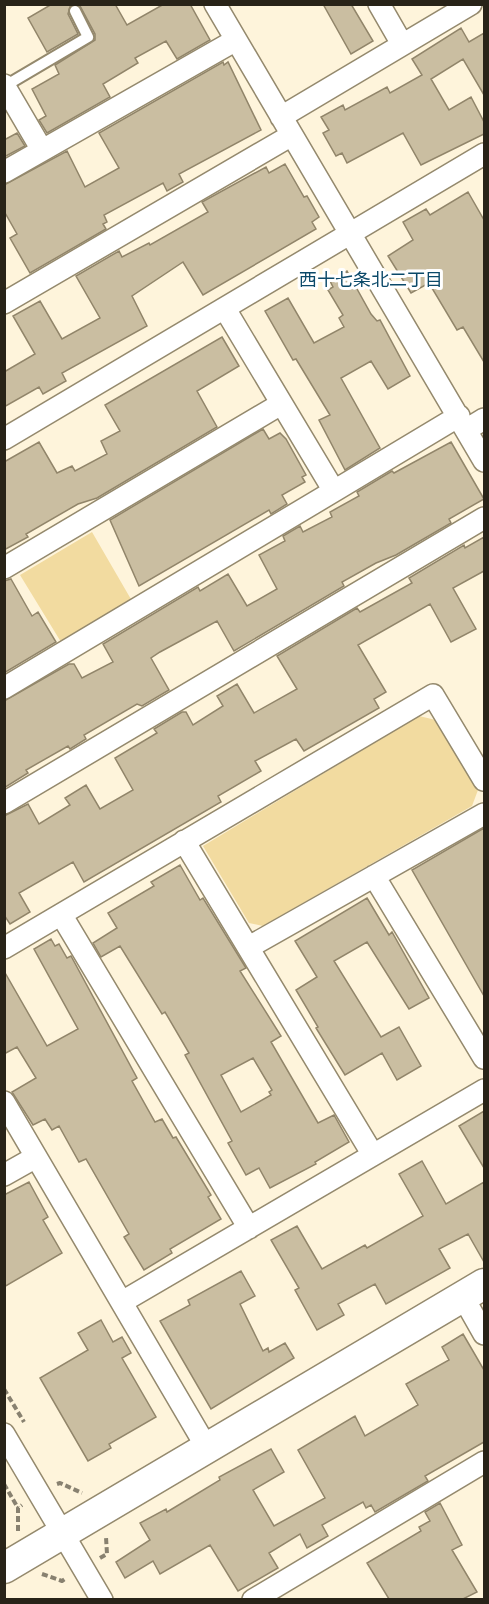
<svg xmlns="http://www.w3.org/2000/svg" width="489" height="1604" viewBox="0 0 489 1604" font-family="'Source Serif 4','Noto Sans JP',serif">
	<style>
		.green { fill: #f2dba0 }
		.building { fill: #cabea1; stroke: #91856a; stroke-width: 1.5; fill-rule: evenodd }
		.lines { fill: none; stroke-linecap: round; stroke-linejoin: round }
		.lane-casing { stroke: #94896d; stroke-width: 14 }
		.street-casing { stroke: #94896d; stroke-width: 24 }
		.secondary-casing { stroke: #94896d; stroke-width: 33 }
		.path { stroke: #888170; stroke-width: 4; stroke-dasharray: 6 3; stroke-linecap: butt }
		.lane { stroke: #fff; stroke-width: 10 }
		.street { stroke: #fff; stroke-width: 21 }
		.secondary { stroke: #fff; stroke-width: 30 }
		.labels { text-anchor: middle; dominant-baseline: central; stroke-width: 6; stroke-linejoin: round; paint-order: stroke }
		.neighbourhood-label { font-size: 18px; fill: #0b4969; stroke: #fff }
	</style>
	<rect width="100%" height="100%" fill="#fef4db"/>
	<path class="green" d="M92,532L132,601L61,642L20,575Z
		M419,716L440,721L478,790L472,806L263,926L249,923L203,846Z"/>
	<path class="building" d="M52,4H71L68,14L78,34L47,52L28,18Z
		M79,4H115L127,25L164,4H190L210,40L177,59L166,41L135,58L138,63L103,84L110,97L47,133L39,120L46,116L32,89L59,74L55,65L95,40V34Z
		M323,4H351L373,41L351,54Z
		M461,28L469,42L484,33V95L463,59L431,79L449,110L471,97L484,122V134L421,165L403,133L347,163L342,153L336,156L323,133L329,130L321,117L343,105L345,110L387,87L390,93L422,75L412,59Z
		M223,62L224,65L228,62L261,130L179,174L183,182L167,191L163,183L104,215L107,222L103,224L106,229L30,273L10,238L17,234L4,211V185L67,151L85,187L119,168L99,133Z
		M17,133L25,146L4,157V140Z
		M285,164L304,197L307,196L319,217L312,222L316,229L203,295L183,262L132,296L147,326L62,373L66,381L43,394L39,387L4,407V372L35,354L13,316L40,301L62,339L100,318L76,276L119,251L122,257L149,243L150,245L208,212L202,202L266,167L269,173Z
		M468,192L484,220V362L463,327L457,330L429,283L411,293L388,256L413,240L403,222L426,209L430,215Z
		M347,271L371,314L377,321L380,320L410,376L388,389L371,361L341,378L380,448L345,470L319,420L330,415L296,359L293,360L265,311L288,298L314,343L344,327L339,318L343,315L328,290L333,287L330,281Z
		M222,337L239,366L197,391L217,427L97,498L78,504L26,534L28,537L4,550V462L39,442L57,473L72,466L75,471L107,454L101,441L120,431L105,405Z
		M263,429L269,439L280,433L286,439L306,475L302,477L305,482L282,495L287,504L271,514L269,510L139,586L110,520Z
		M451,442L484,499L449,519L451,523L396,555L376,563L342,582L344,586L234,651L217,621L160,652L151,658L169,690L142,706L137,704L84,735L86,739L70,749L68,746L26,770L28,773L4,788V701L69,664H74L82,678L113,662L103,644L198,587L200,591L228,574L247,606L277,589L259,555L285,541L283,536L300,526L303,532L332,517L330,512L359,496L357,492L392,471L394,473Z
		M484,537V571L453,588L476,629L451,642L430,604L358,645L386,692L374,699L379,708L304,751L296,739L255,761L261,771L218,796L221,802L84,882L73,862L19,893L30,912L10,924L4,915V816L28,804L39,824L70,805L65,798L86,785L100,809L133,790L115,758L157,733L154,729L182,712H186L193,725L223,706L217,696L237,684L254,713L297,689L277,656L357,608L360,612L412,583L409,578L464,545L465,548Z
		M11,579L32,616L38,612L56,642L4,673V581Z
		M484,828V996L412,870Z
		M180,865L200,900L203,898L246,968L240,971L281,1036L271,1042L318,1123L334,1115L349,1142L315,1162L316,1164L270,1188L259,1168L246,1175L228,1143L232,1141L185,1055L189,1053L165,1012L162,1014L120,946L101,957L93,943L117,928L108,913L154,886L151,882ZM253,1058L272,1090L269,1092L271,1095L241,1112L221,1075Z
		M367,898L389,935L392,932L429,998L409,1009L367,942L334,961L381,1037L399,1027L421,1066L397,1080L382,1053L345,1075L316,1028L318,1027L296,990L317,977L295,941Z
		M51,939L55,946L59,944L67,958L71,956L137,1078L132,1081L155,1122L162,1119L173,1138L176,1137L211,1195L208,1197L221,1219L170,1249L172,1253L144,1270L124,1237L129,1234L86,1159L79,1162L59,1126L52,1130L45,1119L33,1125L12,1092L36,1078L17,1047L4,1054V971L47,1046L78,1029L34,949Z
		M484,1111V1168L459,1126Z
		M422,1161L446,1204L484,1182V1262L468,1234L439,1249L450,1268L386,1304L375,1284L338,1304L344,1315L317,1330L295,1290L299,1288L271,1240L297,1226L322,1269L365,1245L367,1248L423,1216L399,1174Z
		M29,1182L48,1217L43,1220L62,1253L4,1287V1195Z
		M241,1271L255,1296L240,1304L263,1351L268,1348L269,1352L285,1343L294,1358L211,1409L160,1321L190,1305L188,1300Z
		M101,1320L113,1342L122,1337L131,1353L122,1358L156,1417L109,1444L111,1448L88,1461L40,1378L88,1350L78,1333Z
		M463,1334L484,1370V1442L425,1476L428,1481L375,1512L371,1505L366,1508L363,1502L322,1525L328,1536L307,1548L300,1534L269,1553L278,1568L238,1591L210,1545L160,1574L153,1561L125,1578L116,1562L150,1540L140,1523L166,1509L167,1512L220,1480L219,1477L271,1449L284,1472L253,1490L274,1526L325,1498L298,1450L355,1416L365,1436L418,1405L406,1384L449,1360L442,1347Z
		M440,1503L462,1545L452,1550L477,1592L463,1599H389L367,1563L421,1531L419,1527L430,1521L425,1512Z"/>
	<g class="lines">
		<g class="lane-casing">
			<path id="lane" d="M5,86L88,37L75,11"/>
		</g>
		<g class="street-casing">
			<path id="street" d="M215,4L484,461
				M379,4L402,44
				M4,85L42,150
				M281,117L471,4
				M4,172L236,40
				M4,303L292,135
				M225,309L334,491L459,416
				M466,430L484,419
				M4,439L484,154
				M4,568L281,404
				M4,688L334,491
				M4,803L484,518
				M184,841L373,1155
				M374,876L484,1058
				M62,916L249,1228
				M249,947L484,814
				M4,948L433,695L484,780
				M4,1102L207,1448
				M4,1175L36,1157
				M463,1297L484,1334
				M122,1302L484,1090
				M4,1434L102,1600
				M253,1600L484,1462"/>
		</g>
		<g class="secondary-casing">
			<path id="secondary" d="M4,1568L484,1284"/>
		</g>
		<path class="path" d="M4,1389L24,1422
			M4,1484L18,1508
			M57,1484L60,1483L82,1493
			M18,1531V1508L22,1505
			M100,1558L107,1554L106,1537
			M42,1574L62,1581L65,1579"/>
		<use href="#lane" class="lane"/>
		<use href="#street" class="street"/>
		<use href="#secondary" class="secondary"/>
	</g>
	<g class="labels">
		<g class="neighbourhood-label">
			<text x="371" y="279">西十七条北二丁目</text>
		</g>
	</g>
	<rect width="489" height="1604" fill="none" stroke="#282318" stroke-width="12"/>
</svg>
